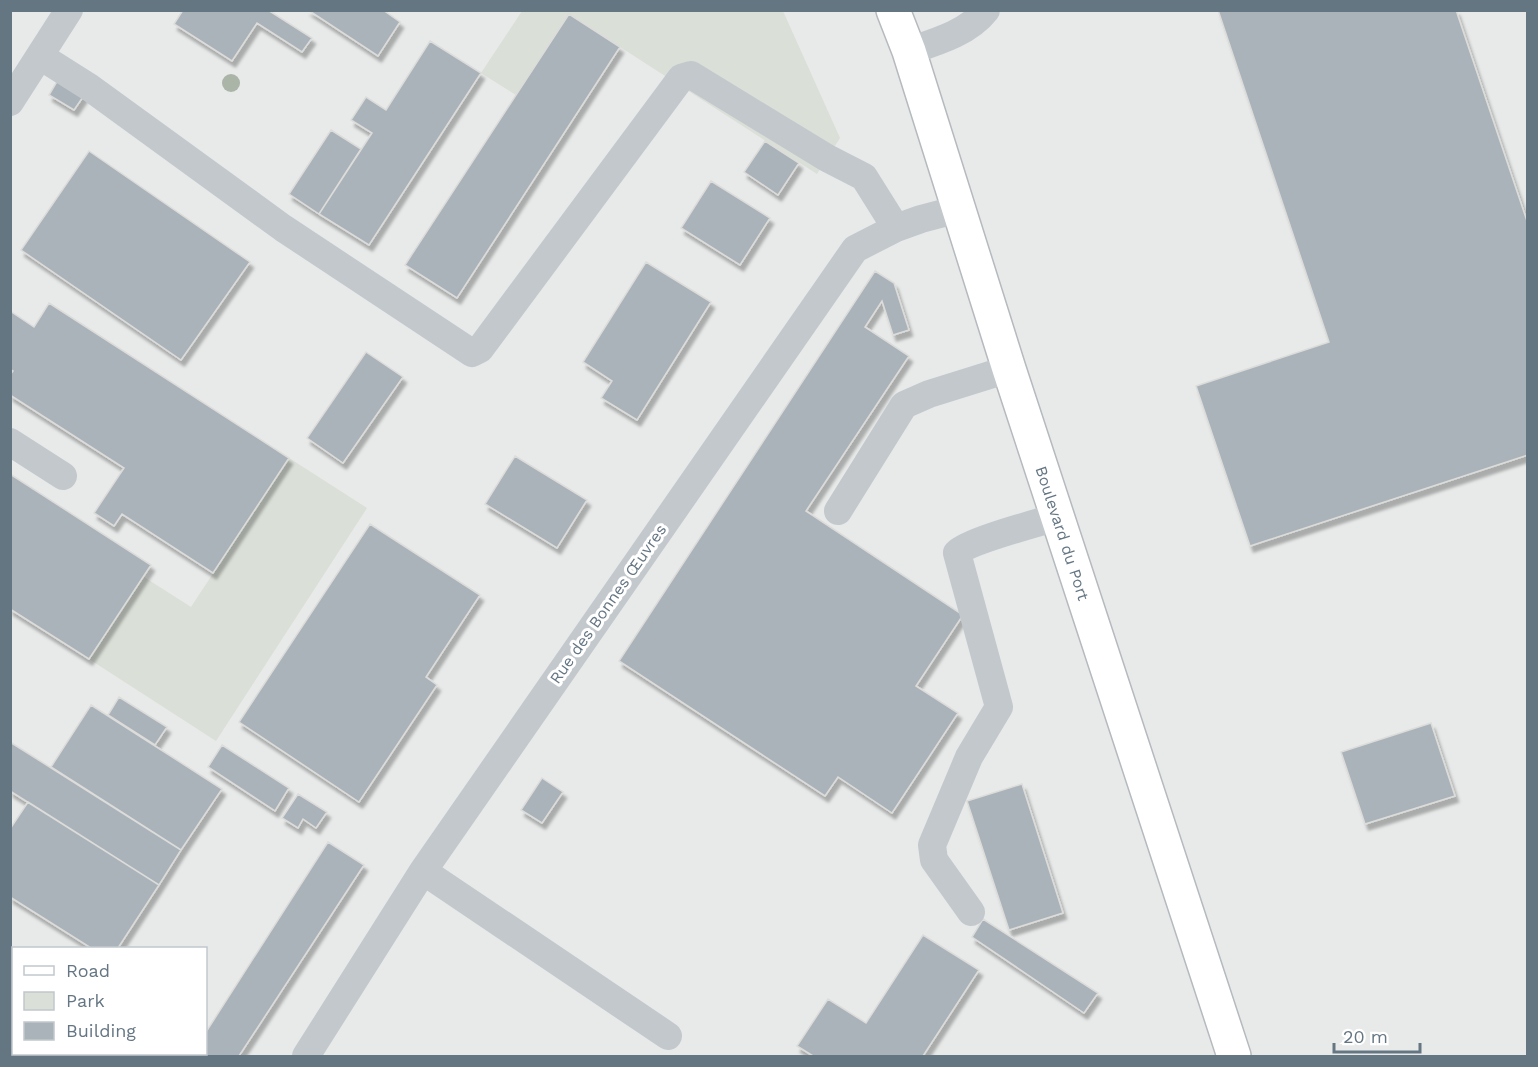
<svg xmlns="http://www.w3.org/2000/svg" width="1538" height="1067" viewBox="0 0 1538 1067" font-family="'Work Sans',sans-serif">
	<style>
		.built { fill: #e8e9e9; fill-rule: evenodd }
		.green { fill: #dadfd7 }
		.building { fill: #aab3b9; stroke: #dcdcda; stroke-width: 1.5; filter: url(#shadow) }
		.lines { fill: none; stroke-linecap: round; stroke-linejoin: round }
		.major-casing { stroke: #b5babe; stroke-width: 36 }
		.minor { stroke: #c3c8cc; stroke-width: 28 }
		.major { stroke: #fff; stroke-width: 33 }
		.tree { fill: #aab4a7 }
		.labels { text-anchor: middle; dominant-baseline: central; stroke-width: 6; stroke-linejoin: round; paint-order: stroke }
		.street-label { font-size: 16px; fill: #657683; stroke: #fff }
	</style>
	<defs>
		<filter id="shadow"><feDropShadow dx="3.5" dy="6" stdDeviation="1.5" flood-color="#0004"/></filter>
	</defs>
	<rect width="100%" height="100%" fill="#fafaf8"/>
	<path class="built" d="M11,11H1527V1056H11ZM14,948H206V1054H14Z"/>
	<path class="green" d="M522,11H783L840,138L817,174L569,14L516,95L481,73Z
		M289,458L367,508L216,741L89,659L144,577L191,607Z"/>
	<path class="building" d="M183,10H268L312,38L302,52L257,23L232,61L174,24Z
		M308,10H383L400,22L378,56Z
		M1218,10H1456L1528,224V455L1250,546L1196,386L1329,342Z
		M569,14L620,47L457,298L405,265Z
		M430,41L481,73L369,245L319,214L372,133L351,120L366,97L386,110Z
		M59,78L85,94L74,110L49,95Z
		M331,130L361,149L319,214L289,194Z
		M765,141L799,163L778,195L744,172Z
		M89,151L250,262L181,360L21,250Z
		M711,181L770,218L740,265L681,228Z
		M646,262L711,302L637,420L601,398L612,381L583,362Z
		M875,271L894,283L909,330L893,335L882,301L865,327L909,356L806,511L963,615L916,686L958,713L892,813L838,777L825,796L619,661Z
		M49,303L289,458L213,573L122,514L114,526L94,513L124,468L10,395V375L13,371L10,369V311L34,327Z
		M366,352L403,377L343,463L307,438Z
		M515,456L587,500L557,548L485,504Z
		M10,474L151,565L89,659L10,609Z
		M370,524L480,595L426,677L437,685L359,802L239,722Z
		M119,697L167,727L155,745L108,715Z
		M91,705L222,789L181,850L51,767Z
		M1431,723L1455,796L1365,824L1341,752Z
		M10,742L181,850L159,885L10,791Z
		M222,745L289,788L275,811L208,767Z
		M542,778L563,792L542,823L521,810Z
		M1022,784L1063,913L1009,930L967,801Z
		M298,794L327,812L316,828L303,819L298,828L282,818Z
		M28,802L159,885L118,948H91L10,897V829Z
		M328,842L364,865L239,1056H190L192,1054H206V1032Z
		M983,919L1098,993L1084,1013L972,937Z
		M923,935L979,970L923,1056H813L797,1046L828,999L866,1023Z
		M10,949L14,951V1054H173L178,1056H10Z"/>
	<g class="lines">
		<g class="major-casing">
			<g id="major">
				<path id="s1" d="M893,10L909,51L1009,369L1234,1056"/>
			</g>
		</g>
		<path class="minor" d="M909,51C936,42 968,33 986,10
			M40,56L89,87L283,228L472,353L480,349L681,78L691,75L827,158L864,177L896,228
			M10,102L69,10
			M10,442L63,476
			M838,511L904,405L929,394L1009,369
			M423,871L668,1036
			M971,912L934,860L932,845L969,757L999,707L957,553C968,541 1038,523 1057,517
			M306,1056L423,871L855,249L896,228L921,219L959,209"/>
		<use href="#major" class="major"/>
	</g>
	<circle class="tree" cx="231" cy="83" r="9"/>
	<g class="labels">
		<g class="street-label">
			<text stroke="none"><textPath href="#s1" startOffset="550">Boulevard du Port</textPath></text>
			<text transform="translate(608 604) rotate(-55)">Rue des Bonnes Œuvres</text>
		</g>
	</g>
	<rect width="1538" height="1067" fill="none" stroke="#657683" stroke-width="24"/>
	<rect x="12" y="947" width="195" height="108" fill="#ffffff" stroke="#c1c8cd" stroke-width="1.5"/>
	<rect x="24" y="966" width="30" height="9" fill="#ffffff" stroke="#c1c8cd" stroke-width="1.5"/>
	<text x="66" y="977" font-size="18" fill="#657683">Road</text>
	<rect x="24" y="992" width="30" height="18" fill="#dadfd7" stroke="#c1c8cd" stroke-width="1.5"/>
	<text x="66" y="1007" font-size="18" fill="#657683">Park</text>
	<rect x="24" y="1022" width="30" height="18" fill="#aab3b9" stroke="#c1c8cd" stroke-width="1.5"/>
	<text x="66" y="1037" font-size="18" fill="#657683">Building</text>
	<path d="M1334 1043v9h86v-9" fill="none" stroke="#657683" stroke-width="3"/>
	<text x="1343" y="1043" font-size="18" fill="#657683" stroke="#ffffff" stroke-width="4.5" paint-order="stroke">20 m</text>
</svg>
